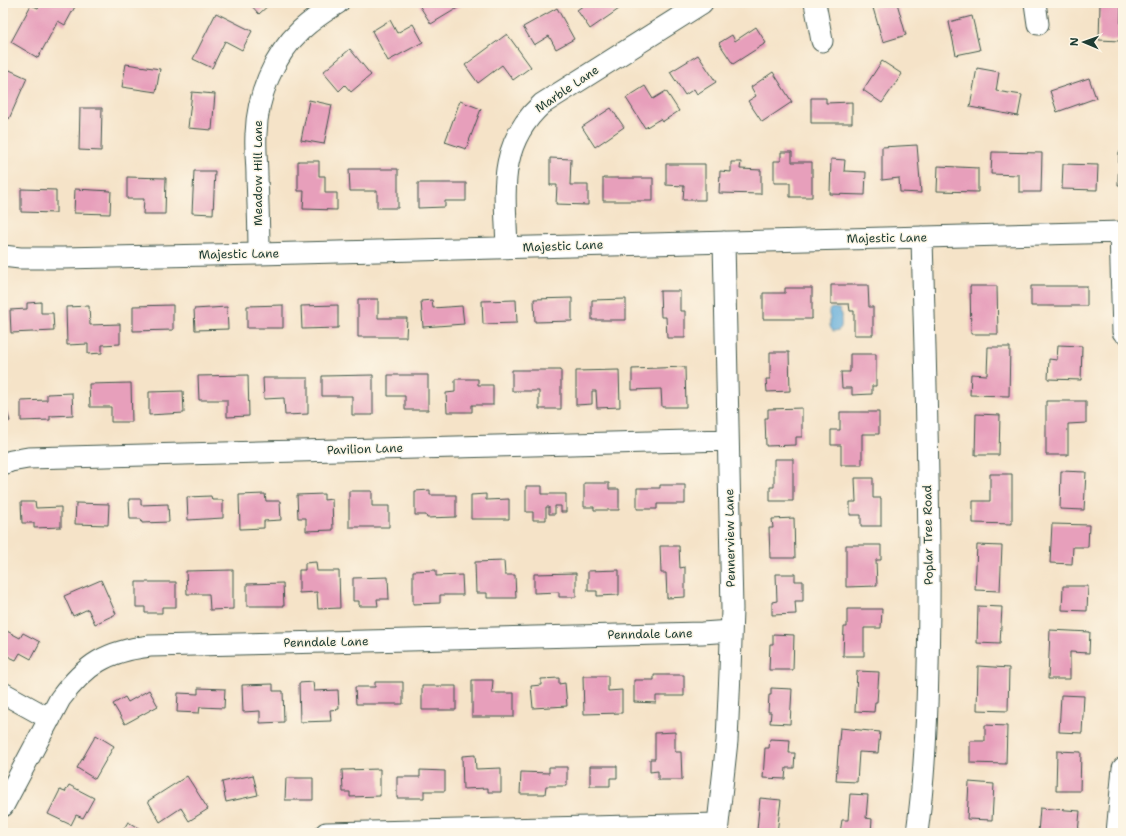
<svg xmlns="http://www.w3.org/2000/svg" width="1126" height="836" viewBox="0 0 1126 836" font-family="'Shantell Sans',sans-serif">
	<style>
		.water { fill: #63addb; stroke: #417588 }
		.building { fill: #e79fbb }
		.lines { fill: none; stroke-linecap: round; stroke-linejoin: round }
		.minor-casing { stroke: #3f564a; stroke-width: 23 }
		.minor { stroke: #fff; stroke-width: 21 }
		.labels { text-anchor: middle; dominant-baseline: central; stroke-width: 3; stroke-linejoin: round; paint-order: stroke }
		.street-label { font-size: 12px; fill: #1f3d34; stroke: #fcf5e5 }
	</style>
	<rect width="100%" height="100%" fill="#fcf5e5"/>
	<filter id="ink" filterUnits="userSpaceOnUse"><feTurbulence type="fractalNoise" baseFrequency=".025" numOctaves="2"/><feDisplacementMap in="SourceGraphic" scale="8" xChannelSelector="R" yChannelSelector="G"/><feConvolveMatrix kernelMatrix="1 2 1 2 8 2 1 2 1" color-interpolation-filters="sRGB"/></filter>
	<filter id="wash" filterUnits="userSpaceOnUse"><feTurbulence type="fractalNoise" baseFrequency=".012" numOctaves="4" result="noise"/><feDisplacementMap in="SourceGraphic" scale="16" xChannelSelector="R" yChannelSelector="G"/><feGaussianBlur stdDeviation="0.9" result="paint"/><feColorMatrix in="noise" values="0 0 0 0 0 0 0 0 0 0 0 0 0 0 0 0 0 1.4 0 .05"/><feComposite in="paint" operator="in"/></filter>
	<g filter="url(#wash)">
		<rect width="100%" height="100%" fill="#f5e3c8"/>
		<path class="water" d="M833,308L839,309L842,314C839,321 846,331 833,331C829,327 830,324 830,319C829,314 828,313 830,309Z"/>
		<g id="blocks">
			<path class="building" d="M41,3H77L65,25L58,21L38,58L11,42L31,5L38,8Z
				M249,3H271L259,14Z
				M422,3H459L461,6L431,24L419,5Z
				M587,3H615L619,9L590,29L577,10Z
				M889,3H897L906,35L883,42L873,8Z
				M1100,4H1121L1120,41L1099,40Z
				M557,8L574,39L556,49L549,36L534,45L523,27Z
				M216,13L252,31L242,50L225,41L212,68L193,59Z
				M972,16L980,50L956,55L949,22Z
				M390,20L397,33L413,24L423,42L388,61L372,31Z
				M756,27L766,43L733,64L719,43L732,35L735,41Z
				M507,34L531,67L513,80L502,65L478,83L465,65Z
				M350,49L371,75L351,92L345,85L339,91L323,72Z
				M698,55L716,82L697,94L694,89L685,95L670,72Z
				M882,61L902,74L882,103L863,90Z
				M126,64L160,69L156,92L122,87Z
				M3,67L27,78L9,119L3,117Z
				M977,68L999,72L996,91L1022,95L1018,116L970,107Z
				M773,72L792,102L762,122L748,101L756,96L751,87Z
				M1089,78L1096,98L1057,112L1050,91Z
				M645,86L653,99L666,91L679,111L662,122L660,119L645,128L626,98Z
				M192,92L215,94L212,130L188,128Z
				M811,98H826V103L852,102V123H811Z
				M309,100L332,105L324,144L301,140Z
				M460,101L481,109L466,149L445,142Z
				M80,108H102L101,151L79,150Z
				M611,108L624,127L595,147L582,127Z
				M917,145L921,193L900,192L899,178L882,180V147Z
				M781,152H792V162H812V197H790V183H774V161H781Z
				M992,152L1042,153L1041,192H1019V175L991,174Z
				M1119,152H1123V185H1118Z
				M550,158L571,159L570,185H588V205L556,204L557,185H550Z
				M831,159L845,160L844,171L866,172L865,195L830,194Z
				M298,161H319V176H325V193H337V210L303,209L304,191H298Z
				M731,162H741L740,169L761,170V194L719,193L720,171L731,172Z
				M666,164H705V200H683L684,186L666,185Z
				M1063,164L1098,165L1097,190L1062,189Z
				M938,166L978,168V192L937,191Z
				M349,169H398V208H377V191H350Z
				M194,171H215L213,214L192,213Z
				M127,177L166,178L165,214H143L144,199H127Z
				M603,178H653V201H603Z
				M418,183H466V201H445V207L418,208Z
				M21,189L56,190V213L21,212Z
				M75,189L111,191L110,214L74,213Z
				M831,285H868L869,307H873V335H854V311H850L849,304H831Z
				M970,286H997L998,334H971Z
				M1031,286H1087V306H1031Z
				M785,288H812V319H763V293H785Z
				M660,291H680V311H685V338H667L666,317H661Z
				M572,298V321L535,322L534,299Z
				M358,299H378V318H407L406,337H358Z
				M626,299V320H592V300Z
				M432,300L433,308L462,306L464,324L423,327L421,301Z
				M516,300L517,323L483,324L482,301Z
				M41,302V313H53L54,331L11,333L10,310L27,309V303Z
				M173,305V330L133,331V306Z
				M283,305V328H247V306Z
				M338,305V328L302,329L301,306Z
				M89,306L90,325L120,324V344L102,345V353L88,354V344L67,345L66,307Z
				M227,307L228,329L195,330L194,309Z
				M1058,345L1082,346L1081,380L1048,379L1049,359L1057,360Z
				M988,347H1010L1009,396L970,395L971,374L987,375Z
				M770,352H789L790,391L767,392L766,379H770Z
				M850,354H876V386H872V394L852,395V388H842L841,372H850Z
				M685,367L686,407H662L661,389L632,390V369Z
				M512,370H561V409H539V391H512Z
				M619,370L620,407L597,408L596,391H592V404L576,405V371Z
				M248,375L249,416L227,417V400H199L198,376Z
				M373,375V415H352V396H322V376Z
				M388,375H428V410H405V396H388Z
				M263,378H308V414L285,415L284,398L264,399Z
				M455,379H478V385H493V405H472V412H447L446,393L455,392Z
				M131,383L132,422H111V407H90L89,384Z
				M183,391L184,413L149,415V392Z
				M72,393L73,415L50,416V420L21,421V401L47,400V394Z
				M3,398L10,421L3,423Z
				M1046,401H1086V423L1068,424V455H1046Z
				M802,408V437H796V445L766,446L765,418H768V409Z
				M840,412H879V434H862V465H841V445H831V430H840Z
				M976,414L1000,415L999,455H975Z
				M774,459H793V501H770V487H774Z
				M1061,471L1086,472L1084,510L1060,509Z
				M990,474H1012V524L973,523V501H990Z
				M855,478H873V498H881V526H861V515H850V502H856Z
				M584,483H609V489H619V510H594V507H584Z
				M660,485H685V504H657V509H637V488H660Z
				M526,486H542V494H566V512H561V506H555V514H549V507H546V520H533V512H526Z
				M430,490V495H456V517L427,518L426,515H415V491Z
				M349,491H372V506H389V527H349Z
				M265,494L266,501H280L281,520L264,521V528L240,529L239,495Z
				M324,494V500L332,499L333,530L306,531V518H298L297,495Z
				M486,494V500L509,499V519H471V495Z
				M211,496L212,500H223V518L188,520L187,497Z
				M129,499H141V505L168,504L169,522L142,523L141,519H130Z
				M21,502H35L36,508L61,507V527L34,528V523H22Z
				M76,503L109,504L108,525L75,524Z
				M794,518L795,558H770L769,528H773L772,519Z
				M1052,524L1089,525L1088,547H1073L1072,564L1050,563Z
				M846,545H881V560H876L877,586L846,587Z
				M977,545L1002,546L1000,591L975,590Z
				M660,546H679L680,568L685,567V597L667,598L666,573H661Z
				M504,561L505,575H515L516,598H487V593H476L475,562Z
				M316,562L317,571H339L340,608L318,609L317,592L299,593V570H305V563Z
				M233,570V609L210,610L209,594H187L186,571Z
				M436,570V576L462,575L463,595H440V603L413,604V571Z
				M619,570V595L597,596V591H588V571Z
				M576,573V597H559V592L534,593V574Z
				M776,574H795V581H803V601H795L796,614L772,615V602L777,601Z
				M388,577L389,599H377L378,606H359V601H353V578Z
				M101,580L116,614L95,624L88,609L73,616L64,596Z
				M136,582H176V607H162V613H145V607H136Z
				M283,583L284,606H247V584Z
				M1063,586H1088L1087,611L1062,610Z
				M978,606L1002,607L1000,644L977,643Z
				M847,609H882L881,628H864V656H843L844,627H847Z
				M3,629L20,638L23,633L40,642L31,659L20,653L16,660L3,654Z
				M1050,630L1090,632L1089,653L1070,652V679H1048Z
				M773,634L794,635L793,670H769L770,644H773Z
				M978,666L1009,668L1008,711L977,710Z
				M857,671L879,672L877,702H875L874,712L855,711Z
				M654,675H684V696H656V703L634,702V680H654Z
				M583,676H608V691L622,690V713L584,714Z
				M559,678V684L565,683L567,706L533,708L531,686L541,685V679Z
				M472,680H493L492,693H514V717H472Z
				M313,682L314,691L338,690L339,709L330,710L331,721L300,722L299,683Z
				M375,682H403V704H356L355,687H375Z
				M273,684V691H283L284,722L260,723V711L243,712L242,685Z
				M422,686H456V710H422Z
				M198,688L225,689L224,708L200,707L199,713L177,712L178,693L198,694Z
				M771,688L792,689L790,724L770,723L771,712H768L769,695H771Z
				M149,690L158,706L125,724L113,704L125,697L128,702Z
				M1061,695L1084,696L1082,733L1059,732Z
				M985,725L1007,726L1006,764L970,763V741H985Z
				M840,728L880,732L878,753L859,752L857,782L836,781Z
				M675,732V752H681L682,780H658V771L650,772V759H655V733Z
				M96,735L114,746L95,779L77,768Z
				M770,739L790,740L789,753H795L794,768H786L785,779L763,778L765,748H769Z
				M1057,751L1081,752L1080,791H1056Z
				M475,755L476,769L501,768V792H488V788L463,789L462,756Z
				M590,766H617V778H610V786H590Z
				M549,767H567V786H546L545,794H520L521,772L549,773Z
				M380,769V796L350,797V792H343L342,770Z
				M420,770L445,771V791H424V798H397V777H420Z
				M253,775L258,795L226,802L222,782Z
				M187,776L208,809L189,821L181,808L160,822L148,801Z
				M286,778H313V800H285Z
				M969,782L994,784L992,820L967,819Z
				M69,785L94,798L83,818L76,815L71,825L48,814L60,790L65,792Z
				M850,794L868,795L866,818L872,819L871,833H840L842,820H848Z
				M760,798L781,800L777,833L757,830Z
				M1040,808L1080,811L1078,833L1059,832V833H1038Z
				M128,822L147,833H121Z"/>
		</g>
	</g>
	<g filter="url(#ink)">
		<use href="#blocks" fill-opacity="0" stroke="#3f564a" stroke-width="1"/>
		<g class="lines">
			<g class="minor-casing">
				<path id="minor" d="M815,3L822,41
					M1035,3L1038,24
					M1120,232L1123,332
					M507,247C505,192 497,145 542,104L702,3
					M259,254C259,228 258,203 257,177C257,163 255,149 256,134C257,97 273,56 301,30C312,20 325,11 338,3
					M3,256L20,258H62L259,254L1123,232
					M3,464L11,461L28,458L728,440
					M3,693L50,719
					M3,806L60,699C86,664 107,651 150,646L702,633L731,631
					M326,833L718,824
					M717,833L727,741L730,672L732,609L724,242
					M917,833C927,759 928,684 929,609C930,485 925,361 922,237
					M1117,833L1123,768"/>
			</g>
			<use href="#minor" class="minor"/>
		</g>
	</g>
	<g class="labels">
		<g class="street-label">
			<text transform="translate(567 89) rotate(-34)">Marble Lane</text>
			<text transform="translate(258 173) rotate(-90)">Meadow Hill Lane</text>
			<text transform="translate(887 238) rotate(-1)">Majestic Lane</text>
			<text transform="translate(563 246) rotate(-2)">Majestic Lane</text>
			<text transform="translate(239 254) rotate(-1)">Majestic Lane</text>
			<text transform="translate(365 449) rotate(-2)">Pavilion Lane</text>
			<text transform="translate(928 535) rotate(-91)">Poplar Tree Road</text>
			<text transform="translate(730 538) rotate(-91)">Pennerview Lane</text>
			<text transform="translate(650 634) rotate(-1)">Penndale Lane</text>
			<text transform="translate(326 642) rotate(-1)">Penndale Lane</text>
		</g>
	</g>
	<rect width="1126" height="836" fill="none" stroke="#fcf5e5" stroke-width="16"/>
	<g transform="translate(1084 42) rotate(272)" stroke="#fcf5e5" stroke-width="3" paint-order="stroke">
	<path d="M0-3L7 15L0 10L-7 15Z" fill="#1f3d34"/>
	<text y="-6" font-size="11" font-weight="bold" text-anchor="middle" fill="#1f3d34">N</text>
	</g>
</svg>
